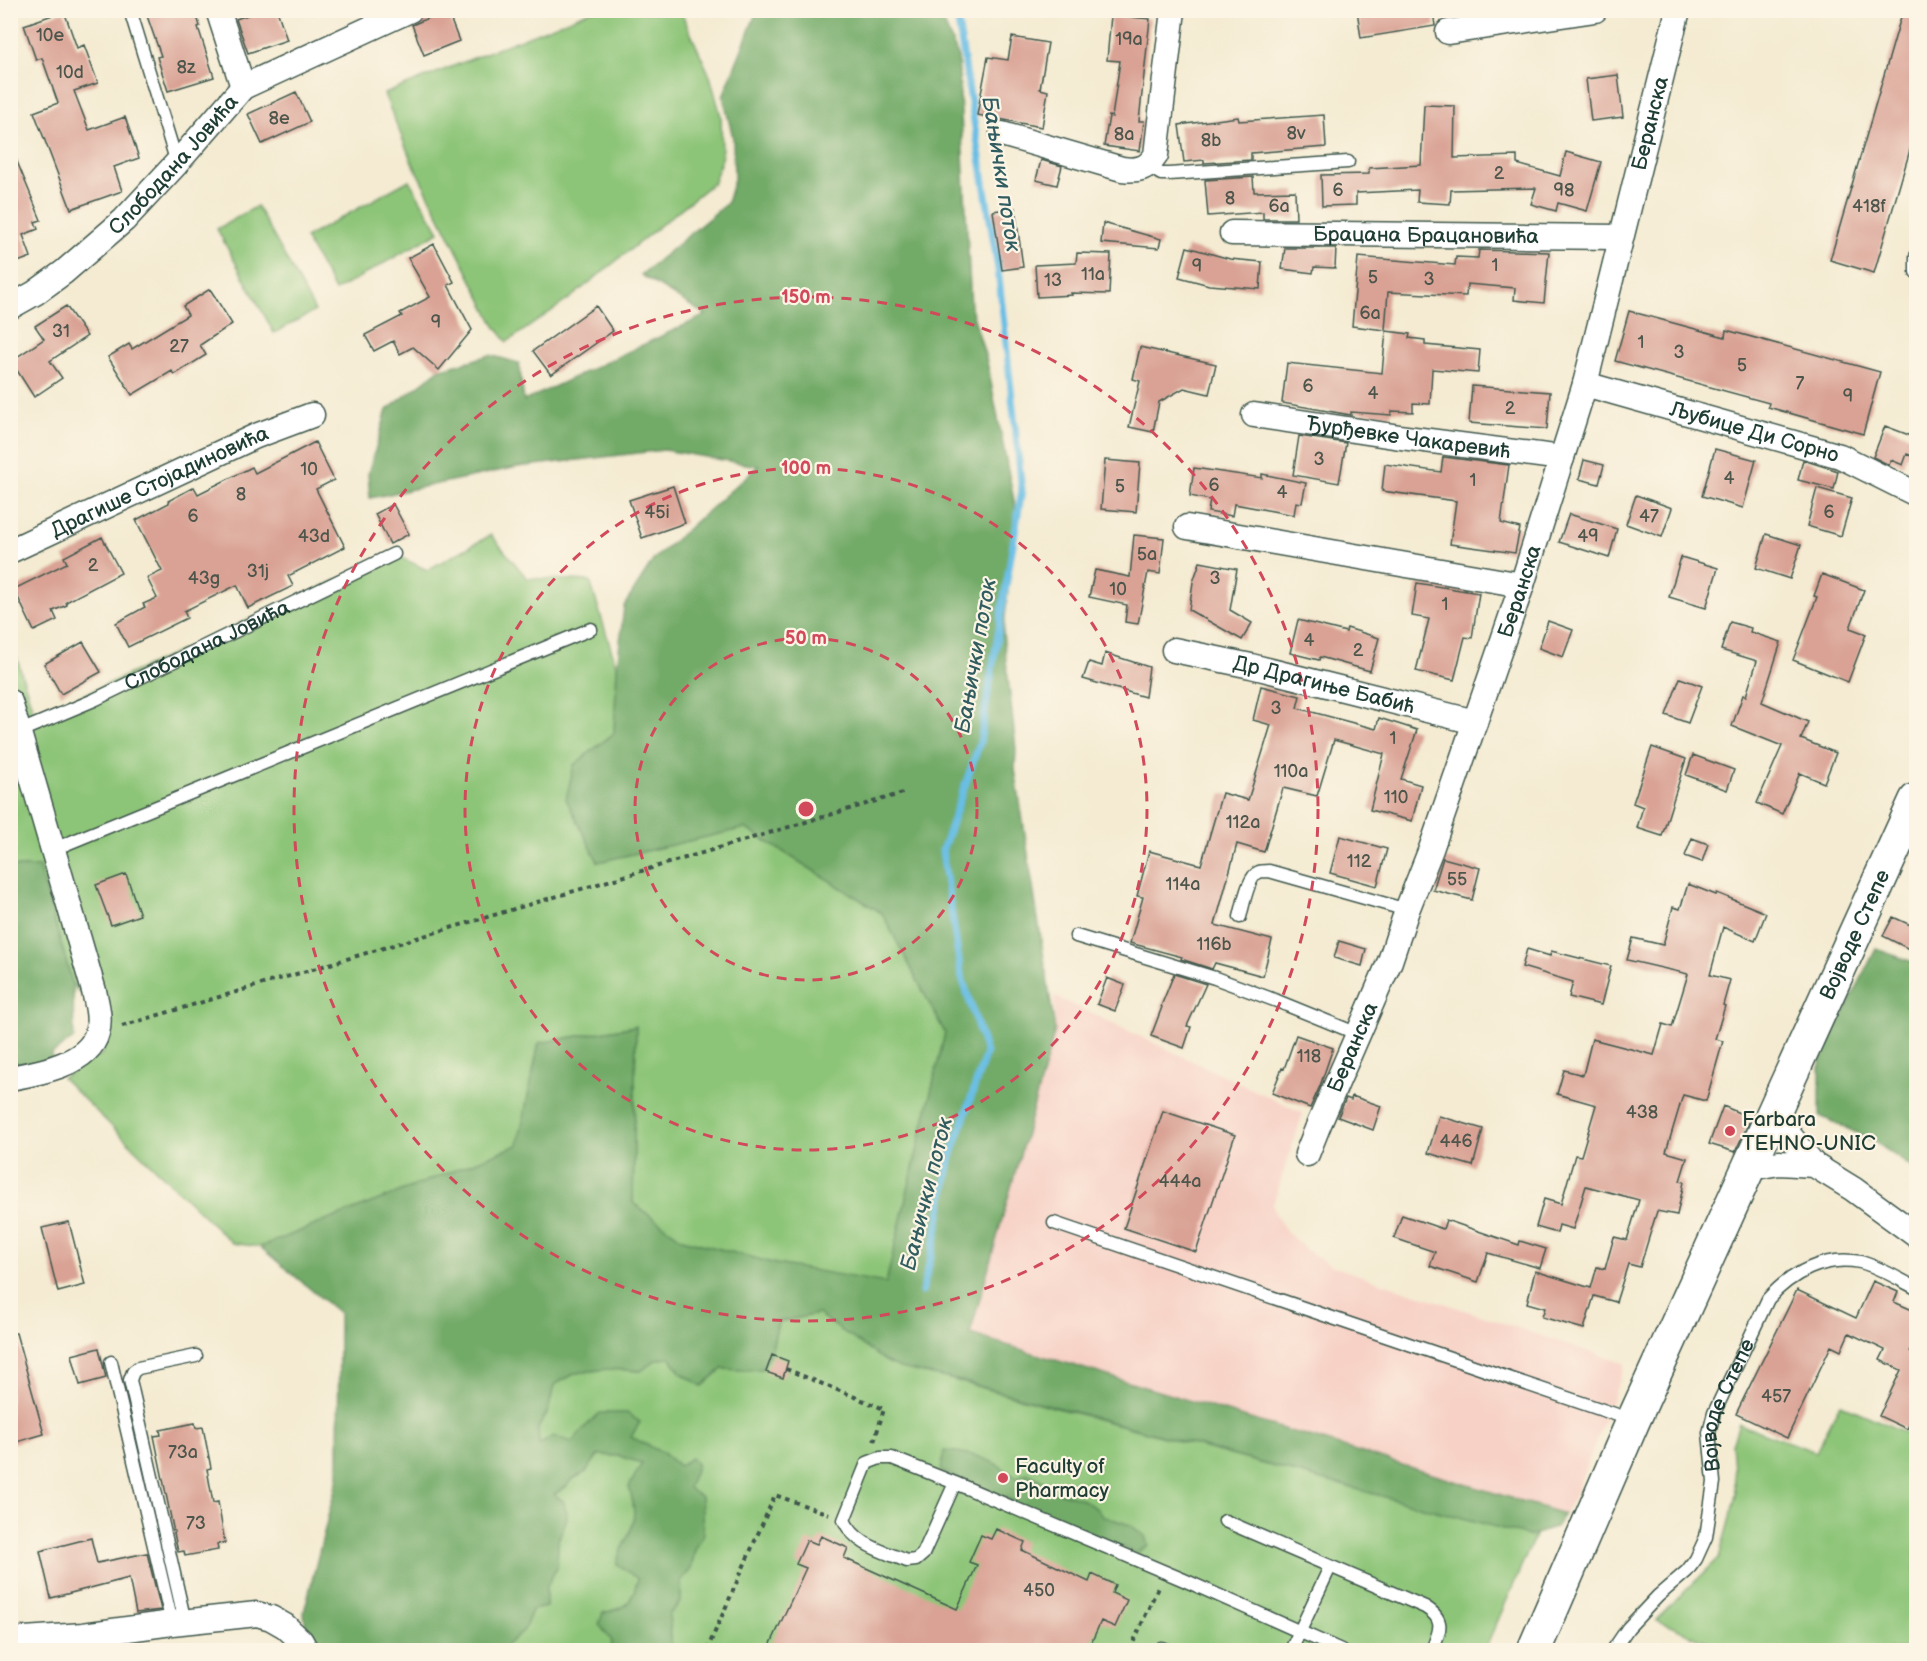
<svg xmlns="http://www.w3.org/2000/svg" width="1927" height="1661" viewBox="0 0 1927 1661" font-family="'Balsamiq Sans',sans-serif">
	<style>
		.built { fill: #f7d1c6 }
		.green { fill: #8dc578; stroke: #568156; stroke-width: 1.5 }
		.forest { fill: #72aa68; stroke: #48744e; stroke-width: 1.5 }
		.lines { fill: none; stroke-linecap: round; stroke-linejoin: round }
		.stream { stroke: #68bee5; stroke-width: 7 }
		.building { fill: #d9a294 }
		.lane-casing { stroke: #3f574c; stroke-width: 15 }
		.street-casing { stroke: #3f574c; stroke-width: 27 }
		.secondary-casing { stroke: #3f574c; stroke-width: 36 }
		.path { stroke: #3f574c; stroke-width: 4; stroke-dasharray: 4.5 4.5; stroke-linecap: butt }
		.lane { stroke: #fff; stroke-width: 12 }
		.street { stroke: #fff; stroke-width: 24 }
		.secondary { stroke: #fff; stroke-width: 33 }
		.ring { fill: none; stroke: #d1495b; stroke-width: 3; stroke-dasharray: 10 8 }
		.poi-dot { fill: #d1495b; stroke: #fcf5e5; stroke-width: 2 }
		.labels { text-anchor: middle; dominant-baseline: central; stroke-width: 4.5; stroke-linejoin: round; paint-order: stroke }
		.number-label { font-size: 18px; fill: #4e564c }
		.street-label { font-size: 21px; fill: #1f3d34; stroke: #fcf5e5 }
		.poi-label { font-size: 21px; fill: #1f3d34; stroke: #fcf5e5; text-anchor: start }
		.water-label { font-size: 22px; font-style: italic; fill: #315d60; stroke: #fcf5e5 }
		.centre { fill: #d1495b; stroke: #fcf5e5; stroke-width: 3 }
		.ring-label { font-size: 18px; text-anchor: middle; font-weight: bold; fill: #d1495b; stroke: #fcf5e5; stroke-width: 4.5; stroke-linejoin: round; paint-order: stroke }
	</style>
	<rect width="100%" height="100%" fill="#fcf5e5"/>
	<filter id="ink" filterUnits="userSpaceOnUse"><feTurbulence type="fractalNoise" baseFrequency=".0167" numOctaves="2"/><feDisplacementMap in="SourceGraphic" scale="12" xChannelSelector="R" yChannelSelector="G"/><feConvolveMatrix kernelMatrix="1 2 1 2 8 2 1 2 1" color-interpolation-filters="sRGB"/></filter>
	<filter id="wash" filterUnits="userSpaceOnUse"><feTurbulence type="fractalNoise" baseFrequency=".008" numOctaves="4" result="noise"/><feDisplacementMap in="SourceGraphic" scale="24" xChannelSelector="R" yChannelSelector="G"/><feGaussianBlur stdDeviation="1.35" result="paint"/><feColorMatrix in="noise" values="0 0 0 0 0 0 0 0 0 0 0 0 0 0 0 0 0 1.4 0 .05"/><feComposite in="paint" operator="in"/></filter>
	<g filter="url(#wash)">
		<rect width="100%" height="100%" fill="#f4ebd2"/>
		<path class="built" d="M1054,996L1303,1113L1273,1204L1276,1215L1285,1230L1305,1249L1332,1266L1626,1364L1573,1500L1564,1514L970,1334L1055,1030Z"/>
		<path class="green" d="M593,10L633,11L682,14L710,76L721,116L722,158L714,182L569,299L507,342L495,326L412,162L384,94Z
			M409,180L439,232L335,291L305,238Z
			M257,206L315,311L274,333L217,229Z
			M491,535L527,578L590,581L617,668L614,733L574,765L598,862L745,828L882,913L945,1033L886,1284L776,1264L682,1239L633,1203L636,1026L539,1043L518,1145L260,1247L232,1243L62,1078L102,1054L99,1018L73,985L39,867H11L10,636L35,717L394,554L427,570Z
			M818,1314L887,1362L1529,1536L1541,1522L1485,1650H672L669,1615L681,1601V1581L691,1569L695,1550L703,1535L701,1497L688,1489L679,1467L663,1453L586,1426L572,1443L539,1446L538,1428L548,1411L554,1385L576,1373L607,1369L641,1371L657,1359L671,1358L681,1373L703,1386L722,1369L747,1370L772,1348L778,1322Z
			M1840,1404L1916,1437V1650H1726L1656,1620L1719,1558L1736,1495L1732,1444L1739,1424L1816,1452Z
			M598,1455L619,1456L642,1463L629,1487C633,1500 636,1513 632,1526C629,1540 619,1549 617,1563L638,1579C632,1602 628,1608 603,1613L612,1642L611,1650H501L524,1630L532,1610L546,1607V1588L557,1567L558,1540L567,1518L553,1495L566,1487L571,1480L586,1472Z"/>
		<path class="forest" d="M757,11H939L958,56L971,308L987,362L1017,516L1003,633L1016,749L1015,769L1055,1030L970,1334L1564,1514L1555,1528L1529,1536L961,1381L900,1368L887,1362L818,1314L778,1322L772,1348L762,1369L747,1370L722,1369L702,1386L681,1373L671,1358L657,1359L641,1371L607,1369L576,1373L554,1385L548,1411L538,1428L539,1445L553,1436L572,1442L586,1426L600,1413H627L640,1422L631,1437L663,1453L679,1466L691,1458L697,1465L688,1488L701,1497L703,1535L695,1550L691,1569L681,1581V1601L669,1615L672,1650H611L612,1641L599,1624L603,1613C629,1608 631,1603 638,1579L617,1564C619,1548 628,1540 632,1527C636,1513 633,1500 629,1487L642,1463L619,1456L598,1455L586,1472L571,1480L566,1487L554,1494L564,1502L567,1518L558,1540L557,1567L546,1588V1607L532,1610L524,1630L501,1650H316L306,1633L304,1612L338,1477L339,1313L260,1247L518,1145L539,1043L636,1026L633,1203L682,1239L776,1264L886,1283L945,1033L882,913L745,828L598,862L566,799L574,765L614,733L617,668L624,606L654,559L758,466L664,450L518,467L370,498L368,474L387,410L439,370L490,355L519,363L524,401L706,315L641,275L727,203L734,179L733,138L723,96Z
			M10,867H39L73,985L74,1038L52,1054L51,1069L11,1071Z
			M1876,949L1916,963V1170L1872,1140L1820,1116V1061Z
			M944,1451C958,1452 974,1454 987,1460C998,1463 1006,1472 1017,1477L1027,1473L1041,1480L1055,1491L1080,1498L1097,1509L1103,1516L1130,1525L1145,1536L1148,1545L1137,1553L941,1471Z"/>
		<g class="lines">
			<path class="stream" d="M922,1292L936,1237L950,1160L986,1053L961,974L942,851L980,742L1022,490L998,269L956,10"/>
		</g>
		<g id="blocks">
			<path class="building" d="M145,10H195L200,26L198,27L214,77L168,91L157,57L161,56Z
				M262,10H277L287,40L248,53L236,19Z
				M447,10L459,41L424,55L412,25Z
				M1357,10H1433L1435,26L1361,38Z
				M1903,10H1917V126L1874,273L1830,260Z
				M64,11L77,48L84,45L98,83L74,91L89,130L125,117L139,158L114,167L122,191L71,209L34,112L58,103L42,58L36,60L24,25Z
				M1111,15L1150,19L1139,121H1144L1140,151L1104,146L1109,116L1112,117L1120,61L1107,60Z
				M1012,37L1048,43L1040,89L1048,91L1042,127L977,115L988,57L1008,60Z
				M1618,75L1623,117L1591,121L1586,79Z
				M296,92L310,122L262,144L248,114Z
				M1424,105L1455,106L1454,158L1517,156V164L1560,176L1566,152L1601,162L1587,211L1558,203L1556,211L1531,204L1536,188L1451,190L1450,204L1417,202L1418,190L1356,193V205L1322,206L1321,175L1369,174V168L1421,165Z
				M1324,115L1326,147L1251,153V160L1204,163V160L1184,162L1179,125L1238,117L1239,121Z
				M11,147L41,220L35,222L38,229L23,235L31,257L10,265Z
				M1041,160L1062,166L1057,185L1036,180Z
				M1253,177L1254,192L1295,191L1296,219H1263V212L1208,216L1205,180Z
				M1015,208L1023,267L1002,270L993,211Z
				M1103,223L1161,239L1159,248L1101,243Z
				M434,244L454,282L448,285L472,330L439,370L413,347L400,354L393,341L374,351L365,335L402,316L400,313L430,297L408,258Z
				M1187,247L1230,259L1262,262L1260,289L1209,285L1179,277Z
				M1285,248H1336L1335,268L1314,267L1313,273L1282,269Z
				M1479,250L1549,252L1544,303L1514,300L1515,288L1467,284L1466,296L1388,292L1385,330L1352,326L1358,257L1455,265L1456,257L1478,258Z
				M1077,253L1111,254L1109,294L1071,293L1072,295L1037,297L1035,265L1076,263Z
				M210,289L232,324L200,345L206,355L174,375L172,371L132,395L108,357L129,344L132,349L188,315L183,306Z
				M66,306L87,336L50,361L62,378L34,397L11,361L44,339L35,326Z
				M596,306L613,331L551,375L533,351Z
				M1629,311L1725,337L1726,330L1880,372L1863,434L1768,407L1769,403L1615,361Z
				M1386,331L1410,334L1409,338L1425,340V345L1480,350L1478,373L1432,369L1430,404L1413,403V412L1392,411L1391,415L1351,412V415L1282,403L1287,363L1382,373Z
				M1140,347L1216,364L1209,394L1184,388L1159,402L1153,432L1129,427L1140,381L1133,379Z
				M1472,386L1550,392L1547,429L1469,423Z
				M1885,426L1917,438V458L1907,454L1903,465L1891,460L1889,465L1873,457Z
				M1299,436L1346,443L1339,483L1293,475Z
				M315,442L334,480L316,489L345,547L288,576L293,586L248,608L237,585L184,611L187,618L128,647L116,623L145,607L143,604L157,598L147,578L162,571L136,520L169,503L168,501L194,487L198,494L252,467L255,473Z
				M1715,449L1756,460L1743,508L1702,496Z
				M1443,457L1509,465L1501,523L1520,528L1515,553L1450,544L1456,501L1382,491L1385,464L1441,472Z
				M1105,460L1140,463L1136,512L1101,509Z
				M1584,460L1604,465L1599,484L1579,479Z
				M1803,460L1838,471L1834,489L1798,480Z
				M1194,468L1262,478V474L1306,483L1302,503L1296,502L1294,515L1234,504L1232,516L1208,512L1210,500L1190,496Z
				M673,486L685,523L642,538L629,500Z
				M1817,488L1852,498L1841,536L1807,526Z
				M1636,495L1672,508L1662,537L1626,524Z
				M393,504L409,534L390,544L375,514Z
				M1569,514L1617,529L1609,558L1559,542Z
				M1766,534L1801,545L1790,579L1756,568Z
				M1134,535L1164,538L1160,574L1148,572L1138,624L1125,622L1127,605L1089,597L1095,570L1130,577Z
				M102,537L121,573L66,602L67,605L53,611L57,620L34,631L14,589L67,563L64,557Z
				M1681,557L1718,568L1706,608L1669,597Z
				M1200,562L1237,569L1230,610L1252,623L1242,640L1189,610L1193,582Z
				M1822,574L1864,590L1850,628L1866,634L1848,682L1793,660L1817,597L1814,596Z
				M1417,583L1479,593L1472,638L1465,637L1454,680L1416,671L1429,619L1412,616Z
				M1298,620L1346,632L1347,628L1379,638L1370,671L1320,657L1319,660L1290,653Z
				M1548,621L1573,630L1563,657L1539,648Z
				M1730,622L1751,628L1750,632L1781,642L1762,702L1808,722L1801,739L1836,753L1824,783L1800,773L1782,814L1757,803L1782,746L1732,726L1743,695L1746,696L1757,661L1721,650Z
				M83,642L101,672L61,694L44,664Z
				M1105,653L1149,667L1145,697L1083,679L1089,662L1102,666Z
				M1680,678L1702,686L1688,723L1666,715Z
				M1261,686L1300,696L1297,708L1376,729L1379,718L1417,730L1401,779L1421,785L1412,821L1370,810L1384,754L1334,740L1317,796L1283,788L1264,852L1237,844L1215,925L1272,940L1263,976L1215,963L1212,969L1181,959L1182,957L1130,943L1143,897L1137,896L1149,851L1201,865L1222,793L1248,800L1271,725L1253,720Z
				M1652,747L1686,759L1662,836L1637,828L1643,807L1633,803Z
				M1693,755L1734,770L1727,790L1686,775Z
				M1340,836L1387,849L1377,886L1330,873Z
				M1692,838L1708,844L1702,862L1685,856Z
				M1443,858L1480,868L1472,900L1433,890Z
				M126,874L140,915L111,925L96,885Z
				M1688,884L1716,895L1717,893L1766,913L1755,941L1723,927L1710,975L1730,980L1723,1005L1725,1006L1715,1039L1723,1041L1706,1101L1683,1095L1666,1152L1687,1158L1680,1181L1684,1182L1677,1215L1657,1211L1640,1267L1628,1264L1616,1302L1594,1296L1584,1329L1542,1317L1545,1308L1527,1303L1535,1271L1591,1288L1597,1267L1605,1269L1614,1237L1627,1240L1639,1200L1586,1186L1573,1229L1559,1225L1557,1233L1536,1227L1544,1199L1561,1204L1575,1155L1581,1156L1596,1105L1557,1094L1564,1070L1583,1075L1592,1039L1654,1055L1663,1024L1672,1027L1688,974L1627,960L1633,938L1663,945L1673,907L1680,909Z
				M1893,917L1917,928V933L1909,949L1883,936Z
				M1339,941L1366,949L1362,966L1334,958Z
				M1527,949L1550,956L1551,951L1611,966L1601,1005L1569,997L1573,982L1522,967Z
				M1174,974L1206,984L1187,1026L1191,1027L1184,1048L1151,1036L1162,1007L1161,1006Z
				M1107,978L1125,985L1115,1011L1097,1004Z
				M1296,1035L1333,1048L1320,1086L1310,1108L1272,1093L1282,1068L1284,1069Z
				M1352,1096L1381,1106L1373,1130L1338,1117L1346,1098L1351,1100Z
				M1723,1106L1751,1118L1735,1152L1709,1144Z
				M1163,1111L1235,1135L1196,1252L1124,1228Z
				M1439,1116L1483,1129L1473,1166L1428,1153Z
				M1402,1215L1443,1229L1446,1220L1519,1245L1520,1241L1546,1249L1540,1268L1488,1253L1478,1282L1430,1266L1435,1252L1394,1238Z
				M69,1222L85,1285L58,1292L42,1228Z
				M1873,1281L1898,1292L1894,1302L1917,1312V1337L1910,1352L1917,1337V1421L1912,1419L1907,1429L1879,1416L1901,1370L1880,1360L1885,1350L1849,1333L1841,1351L1831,1346L1787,1438L1736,1414L1797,1290L1856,1318Z
				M10,1333H16L44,1434L10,1444Z
				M99,1348L106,1378L80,1385L72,1355Z
				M772,1355L788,1361L783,1378L766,1372Z
				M195,1423L196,1428L203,1427L211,1468L207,1469L213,1503L218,1502L225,1543L217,1544L218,1550L185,1556L184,1551L178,1552L154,1436L161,1435L160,1430Z
				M996,1529L1025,1542L1022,1550L1089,1582L1092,1574L1115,1585L1112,1593L1127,1600L1115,1627L1101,1621L1088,1650H768L806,1568L796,1564L807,1540L817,1544L821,1536L848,1548L844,1558L957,1609L977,1565L969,1562L981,1535L991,1539Z
				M91,1538L97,1563L147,1553L161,1610L136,1613L129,1578L51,1598L40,1551Z"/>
		</g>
	</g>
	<g filter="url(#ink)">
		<use href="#blocks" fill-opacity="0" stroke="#3f574c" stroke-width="1.5"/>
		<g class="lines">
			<g class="lane-casing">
				<g id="lane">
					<path d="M130,10L177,163"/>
					<path d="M1148,166L1161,174H1169L1348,162"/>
					<path d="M1916,256V272"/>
					<path id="s1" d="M18,732L94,700L394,554"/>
					<path d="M54,849L591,629"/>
					<path d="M1240,917C1243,906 1248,876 1259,872C1261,871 1267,871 1269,871L1407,910"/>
					<path d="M1076,936L1215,978L1277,1001L1358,1034"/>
					<path d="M1054,1223L1632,1420"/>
					<path d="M111,1362L172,1623"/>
					<path d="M955,1483L923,1554L916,1560L907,1561C883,1551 855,1545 844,1520L867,1463L880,1458H892L955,1483L1184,1580L1341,1650"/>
					<path d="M1225,1521L1425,1607C1446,1620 1440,1630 1432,1650"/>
					<path d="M185,1622L130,1380L133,1372L138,1368L196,1356"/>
					<path d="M1161,1648L1168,1650"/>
					<path d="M1291,1650L1330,1567"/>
					<path id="s2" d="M1613,1650L1628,1628L1658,1596L1687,1571L1696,1559L1706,1537L1714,1482L1709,1433L1714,1413L1768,1299C1791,1273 1825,1255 1860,1262C1878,1266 1900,1280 1916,1288"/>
				</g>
			</g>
			<g class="street-casing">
				<g id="street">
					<path d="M218,10L243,87"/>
					<path d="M1448,32L1595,10"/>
					<path d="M1002,134L1122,169C1138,171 1147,169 1156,155L1173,10"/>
					<path id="s3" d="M1232,233L1621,237"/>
					<path id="s4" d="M10,307L35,293L64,272L124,220L177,163L243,87L410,10"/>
					<path id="s5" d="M1585,384L1840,456L1916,494"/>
					<path id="s6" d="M1254,415L1400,437L1562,458"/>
					<path d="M1187,527L1522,585"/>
					<path id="s7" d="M10,551L256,436L312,415"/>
					<path id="s8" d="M1174,650L1251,666L1475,722"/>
					<path d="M10,702L94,991C97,1005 101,1019 97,1033C89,1064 38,1073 10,1078"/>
					<path d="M1776,1109L1790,1136L1814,1165"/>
					<path id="s9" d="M1307,1154L1319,1124L1390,961L1407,910L1431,849L1475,722L1522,585L1585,384L1678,10"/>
					<path d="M1750,1168L1779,1163L1814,1165L1853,1189L1916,1235"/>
					<path d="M10,1640L83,1635L172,1623L257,1614L271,1618L285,1626L301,1641L306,1650"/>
				</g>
			</g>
			<g class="secondary-casing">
				<g id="secondary">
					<path id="s10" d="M1534,1650L1633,1421L1916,800"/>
				</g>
			</g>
			<path class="path" d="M122,1026L903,793
				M786,1369L884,1409L874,1442
				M707,1650L775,1495L829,1514
				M1130,1650L1159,1585"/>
			<use href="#lane" class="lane"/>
			<use href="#street" class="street"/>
			<use href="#secondary" class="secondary"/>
		</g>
	</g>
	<g class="ring">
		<circle cx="806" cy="809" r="171"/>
		<circle cx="806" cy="809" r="341"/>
		<circle cx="806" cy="809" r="512"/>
	</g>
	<g class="poi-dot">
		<circle cx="1730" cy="1131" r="6"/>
		<circle cx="1003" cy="1478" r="6"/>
	</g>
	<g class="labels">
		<g class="number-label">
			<text x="50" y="35">10e</text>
			<text x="1129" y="39">19a</text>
			<text x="186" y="67">8z</text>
			<text x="70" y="72">10d</text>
			<text x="279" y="118">8e</text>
			<text x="1296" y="133">8v</text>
			<text x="1124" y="134">8a</text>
			<text x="1211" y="140">8b</text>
			<text x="1499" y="173">2</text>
			<text x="1338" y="190">6</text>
			<text x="1564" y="190">98</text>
			<text x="1230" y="198">8</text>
			<text x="1279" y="206">6a</text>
			<text x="1869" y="206">418f</text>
			<text x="1495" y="265">1</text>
			<text x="1197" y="266">9</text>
			<text x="1093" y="274">11a</text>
			<text x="1373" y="277">5</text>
			<text x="1429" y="279">3</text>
			<text x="1053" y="280">13</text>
			<text x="1370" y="313">6a</text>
			<text x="436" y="322">9</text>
			<text x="61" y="331">31</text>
			<text x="1641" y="342">1</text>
			<text x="179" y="346">27</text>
			<text x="1679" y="352">3</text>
			<text x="1742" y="365">5</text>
			<text x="1800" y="383">7</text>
			<text x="1308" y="386">6</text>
			<text x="1373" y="393">4</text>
			<text x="1848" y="396">9</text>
			<text x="1510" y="408">2</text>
			<text x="1319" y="459">3</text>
			<text x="309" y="469">10</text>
			<text x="1729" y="478">4</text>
			<text x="1473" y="480">1</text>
			<text x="1214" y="485">6</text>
			<text x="1120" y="486">5</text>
			<text x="1282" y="492">4</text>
			<text x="241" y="494">8</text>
			<text x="657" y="512">45i</text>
			<text x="1829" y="512">6</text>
			<text x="193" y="516">6</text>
			<text x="1649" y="516">47</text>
			<text x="314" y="536">43d</text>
			<text x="1588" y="536">49</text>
			<text x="1147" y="554">5a</text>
			<text x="93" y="565">2</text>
			<text x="258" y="571">31j</text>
			<text x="204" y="578">43g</text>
			<text x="1215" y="578">3</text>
			<text x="1118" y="589">10</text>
			<text x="1445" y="604">1</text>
			<text x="1309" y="640">4</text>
			<text x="1358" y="650">2</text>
			<text x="1276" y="708">3</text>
			<text x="1393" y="738">1</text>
			<text x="1291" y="771">110a</text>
			<text x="1396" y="797">110</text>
			<text x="1243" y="822">112a</text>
			<text x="1359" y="861">112</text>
			<text x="1457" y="879">55</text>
			<text x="1183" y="884">114a</text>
			<text x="1214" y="944">116b</text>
			<text x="1309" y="1056">118</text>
			<text x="1642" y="1112">438</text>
			<text x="1456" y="1141">446</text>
			<text x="1180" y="1181">444a</text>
			<text x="1776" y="1396">457</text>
			<text x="183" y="1452">73a</text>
			<text x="196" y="1523">73</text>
			<text x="1039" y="1590">450</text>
		</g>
		<g class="street-label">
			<text stroke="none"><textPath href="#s9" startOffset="1088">Беранска</textPath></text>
			<text stroke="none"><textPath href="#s4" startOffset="218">Слободана Јовића</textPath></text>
			<text stroke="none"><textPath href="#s3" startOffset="194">Брацана Брацановића</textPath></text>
			<text stroke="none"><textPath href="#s5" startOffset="176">Љубице Ди Сорно</textPath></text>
			<text stroke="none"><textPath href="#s6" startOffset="156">Ђурђевке Чакаревић</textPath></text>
			<text stroke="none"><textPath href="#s7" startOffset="165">Драгише Стојадиновића</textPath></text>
			<text stroke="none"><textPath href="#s9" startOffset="602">Беранска</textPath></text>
			<text stroke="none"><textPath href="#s1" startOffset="208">Слободана Јовића</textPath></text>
			<text stroke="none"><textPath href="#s8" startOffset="154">Др Драгиње Бабић</textPath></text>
			<text stroke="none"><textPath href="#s10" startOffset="784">Војводе Степе</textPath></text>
			<text stroke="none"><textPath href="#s9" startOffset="116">Беранска</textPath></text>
			<text stroke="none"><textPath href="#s2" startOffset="284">Војводе Степе</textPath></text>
		</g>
		<g class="poi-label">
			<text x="1742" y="1119">Farbara<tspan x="1742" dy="24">TEHNO-UNIC</tspan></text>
			<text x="1015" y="1466">Faculty of<tspan x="1015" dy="24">Pharmacy</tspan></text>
		</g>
		<g class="water-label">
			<text transform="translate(1001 174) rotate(81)">Бањички поток</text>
			<text transform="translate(976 656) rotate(-80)">Бањички поток</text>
			<text transform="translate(927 1194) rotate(-76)">Бањички поток</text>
		</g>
	</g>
	<circle cx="806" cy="809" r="9" class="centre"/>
	<g class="ring-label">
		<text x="806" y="303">150 m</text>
		<text x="806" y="474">100 m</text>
		<text x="806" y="644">50 m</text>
	</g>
	<rect width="1927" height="1661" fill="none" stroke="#fcf5e5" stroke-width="36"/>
</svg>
